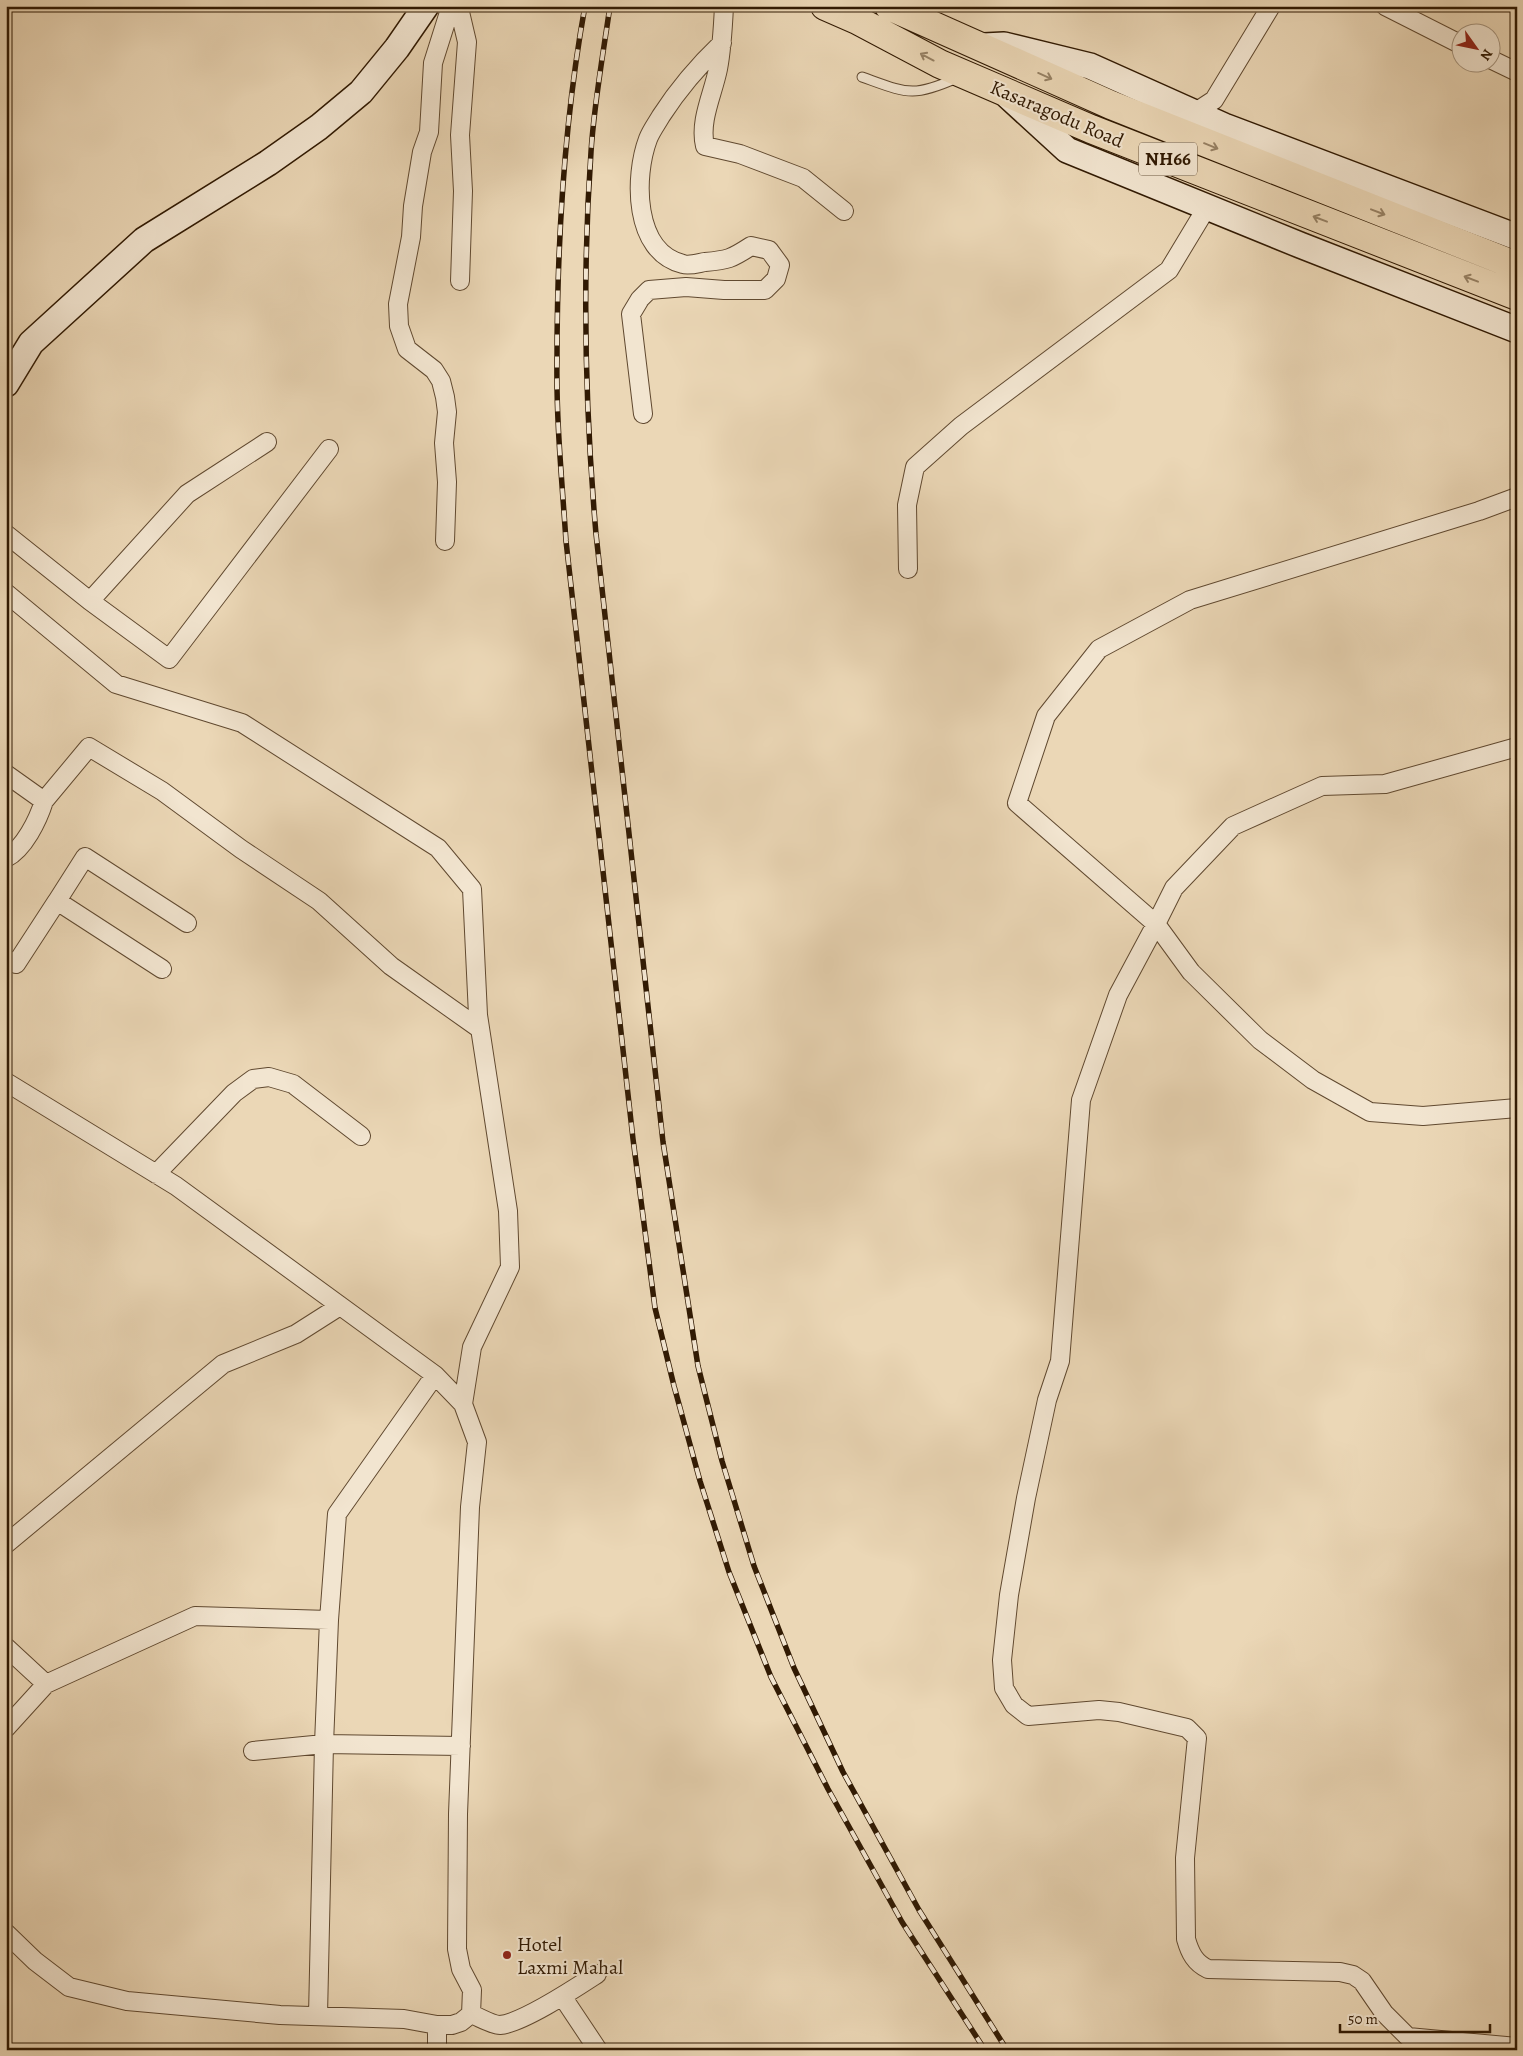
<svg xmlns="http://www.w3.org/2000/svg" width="1523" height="2056" viewBox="0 0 1523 2056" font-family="Alegreya,serif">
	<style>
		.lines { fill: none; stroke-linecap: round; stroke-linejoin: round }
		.lane-casing { stroke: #604930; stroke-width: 11 }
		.street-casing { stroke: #604930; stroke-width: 20 }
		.secondary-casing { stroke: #311a03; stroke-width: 28 }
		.highway-casing { stroke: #311a03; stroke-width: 30 }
		.lane { stroke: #f2e5d0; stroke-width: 9 }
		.street { stroke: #f2e5d0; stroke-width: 18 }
		.secondary { stroke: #f2e5d0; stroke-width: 25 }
		.highway { stroke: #ebd7b6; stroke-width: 28 }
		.rail-casing { stroke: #311a03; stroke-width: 5.5 }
		.rail { stroke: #f2e5d0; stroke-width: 4; stroke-dasharray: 11; stroke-linecap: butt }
		.oneway { stroke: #978265 }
		.poi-dot { fill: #8f2418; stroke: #f2e5d0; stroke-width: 2 }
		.labels { text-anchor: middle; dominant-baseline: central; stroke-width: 4; stroke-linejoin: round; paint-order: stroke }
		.shield { fill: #f2e5d0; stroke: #6b5740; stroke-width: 1 }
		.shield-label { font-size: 19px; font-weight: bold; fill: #311a03 }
		.street-label { font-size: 20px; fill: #311a03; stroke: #f2e5d0 }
		.poi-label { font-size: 20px; fill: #311a03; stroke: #f2e5d0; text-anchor: start }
	</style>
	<rect width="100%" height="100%" fill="#ebd7b6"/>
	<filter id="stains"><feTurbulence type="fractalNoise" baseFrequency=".004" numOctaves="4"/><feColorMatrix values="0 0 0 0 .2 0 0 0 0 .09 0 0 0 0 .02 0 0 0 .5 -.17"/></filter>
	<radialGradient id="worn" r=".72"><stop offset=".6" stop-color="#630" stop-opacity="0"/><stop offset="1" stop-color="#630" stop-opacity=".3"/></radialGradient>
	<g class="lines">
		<g class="lane-casing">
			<path id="lane" d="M862,77C907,93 912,98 957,78"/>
		</g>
		<g class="street-casing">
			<path id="street" d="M452,6L460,12L467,42L460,135L463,191L460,281
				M724,6C723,27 722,48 718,69C713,94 699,121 705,146L740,154L803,178L844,211
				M1385,6L1460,44
				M1490,59L1517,72
				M1194,113L1214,100L1271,6
				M643,414L631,314L640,299L649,290L686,287L724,290H765L776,279L780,265L769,250L751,246C731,259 728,260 705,262C699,263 689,266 683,264C633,252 634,176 648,139C651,131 657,123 661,116C679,88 699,65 722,43
				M1517,497L1479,511L1190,600L1099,649L1046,716L1017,803L1156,924L1118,995L1081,1100L1060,1361L1047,1400L1026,1498L1009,1595L1002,1660L1004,1688L1014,1705L1028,1716L1099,1710L1119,1712L1187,1728L1197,1738L1185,1858L1186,1939C1190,1953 1195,1963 1208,1969L1340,1972L1353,1975L1362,1981L1384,2013L1408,2037L1517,2047
				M6,534L90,601L169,659L329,449
				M445,541L447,482L444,443L447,412L445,397L441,381L434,370L407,349L399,326L398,304L411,237L413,206L422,152L429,132L433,63L451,6
				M908,569L907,505L915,467L961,426L1169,270L1207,207
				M6,593L116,684L242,723L438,848L472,889L478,1015L508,1211L510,1267L472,1347L463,1404
				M90,601L187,494L267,442
				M1517,747L1385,784L1322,786L1233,826L1174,888L1156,924L1191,972L1260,1040L1313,1080L1370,1112L1423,1116L1517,1108
				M6,774L44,801L89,747L162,791L241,849L319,901L391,966L480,1029
				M6,858C24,849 38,820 44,801
				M57,901L85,857L187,923
				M6,959L16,964L57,901L162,969
				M6,1082L176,1186L435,1375L463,1404L477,1442L470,1507L458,1814L457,1949L461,1969L472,1990L471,2014L461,2022L452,2025H437L404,2019L280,2015L127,2001L69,1987L35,1961L6,1933
				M156,1174L234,1093L253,1079L269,1077L293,1084L361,1136
				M6,1544L223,1364L296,1334L340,1306
				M6,1647L46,1684
				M6,1728L46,1684L195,1616L329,1620L337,1514L435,1375
				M253,1751L324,1744L461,1746
				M562,1996L598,2050
				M471,2014C479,2017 492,2025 500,2025C523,2023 577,1987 597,1974
				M318,2016L324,1744L329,1620
				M437,2050V2025"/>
		</g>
		<g class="secondary-casing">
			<path id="secondary" d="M984,46L1004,45L1090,66L1224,126L1517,237
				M1008,96L1067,150L1300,245L1517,330
				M6,384L31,343L144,240L268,163L319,127L361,92L397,48L426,6"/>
		</g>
		<g class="highway-casing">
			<path id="highway" d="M825,6L857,20L940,64L1091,129L1517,296
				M889,6L1111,105L1517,266"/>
		</g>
		<use href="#lane" class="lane"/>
		<use href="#street" class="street"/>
		<use href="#secondary" class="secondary"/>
		<use href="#highway" class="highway"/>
		<g class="rail-casing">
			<path id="rail" d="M585,6C564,122 557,242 557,360C556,420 562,481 566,541L633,1139L655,1308L674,1386L700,1481L729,1572L771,1677L828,1789L902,1922L985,2050
				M610,6C603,55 594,104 591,152C582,279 585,407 596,534L663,1142L698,1366L722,1461L754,1566L794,1668L843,1772L919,1910L1007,2050"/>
		</g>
		<use href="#rail" class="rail"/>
	</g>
	<defs><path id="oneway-shaft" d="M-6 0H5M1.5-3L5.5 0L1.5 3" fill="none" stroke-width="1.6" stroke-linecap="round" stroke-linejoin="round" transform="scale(1.25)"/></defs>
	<g class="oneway">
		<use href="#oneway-shaft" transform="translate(927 57) rotate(-152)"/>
		<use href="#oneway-shaft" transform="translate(1045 76) rotate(24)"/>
		<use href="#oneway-shaft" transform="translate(1211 146) rotate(22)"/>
		<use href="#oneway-shaft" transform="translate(1378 212) rotate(21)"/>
		<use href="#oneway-shaft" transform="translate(1320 219) rotate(-159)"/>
		<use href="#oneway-shaft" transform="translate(1471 279) rotate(-159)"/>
	</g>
	<circle class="poi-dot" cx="507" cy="1955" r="5"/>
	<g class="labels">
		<rect class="shield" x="1139" y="142.5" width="58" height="33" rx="4"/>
		<g class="shield-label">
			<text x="1168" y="159">NH66</text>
		</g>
		<g class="street-label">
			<text transform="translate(1057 114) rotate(23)">Kasaragodu Road</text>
		</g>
		<g class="poi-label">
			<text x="517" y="1944">Hotel<tspan x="517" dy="23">Laxmi Mahal</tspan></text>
		</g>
	</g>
	<rect width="1523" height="2056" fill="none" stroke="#ebd7b6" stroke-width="25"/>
	<rect x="8" y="8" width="1508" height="2041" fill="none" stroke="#311a03" stroke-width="2.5"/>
	<rect x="12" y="12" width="1498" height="2031" fill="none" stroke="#311a03"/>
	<g transform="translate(1476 48) rotate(123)"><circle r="24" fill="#f2e5d0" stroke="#a5947e"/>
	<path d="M0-4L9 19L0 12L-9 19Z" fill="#8f2418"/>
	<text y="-8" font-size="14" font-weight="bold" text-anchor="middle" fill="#311a03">N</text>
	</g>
	<path d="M1340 2024v8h150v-8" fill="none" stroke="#311a03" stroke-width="2.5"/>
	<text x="1348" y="2024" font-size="15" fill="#311a03" stroke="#f2e5d0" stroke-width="4" paint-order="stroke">50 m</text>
	<rect width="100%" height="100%" filter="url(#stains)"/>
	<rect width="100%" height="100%" fill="url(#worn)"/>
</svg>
